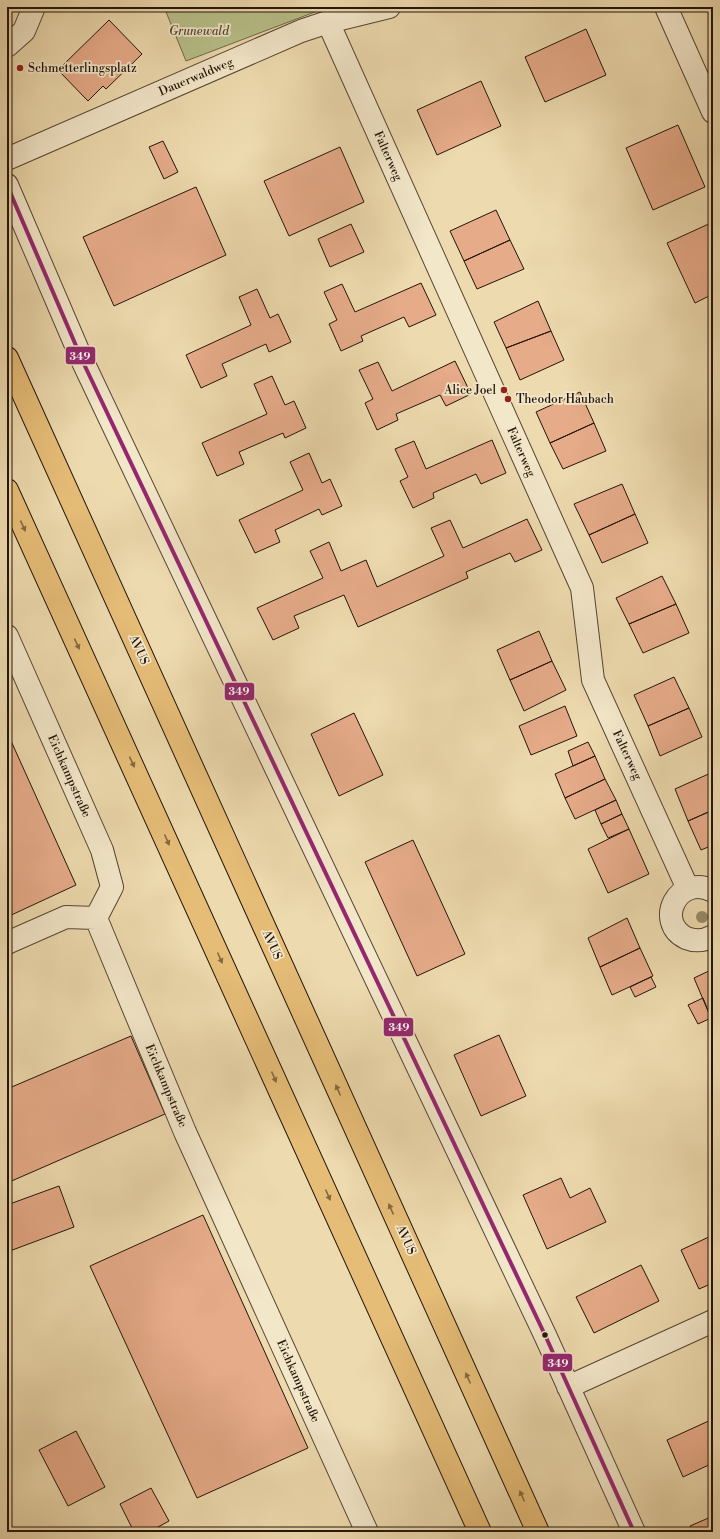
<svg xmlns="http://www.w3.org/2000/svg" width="720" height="1539" viewBox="0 0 720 1539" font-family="'Libre Bodoni',serif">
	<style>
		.green { fill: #b8c08a; stroke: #6e6a4a }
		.building { fill: #e6ab89; stroke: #231509 }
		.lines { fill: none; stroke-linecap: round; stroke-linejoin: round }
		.minor-casing { stroke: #564632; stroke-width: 24 }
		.highway-casing { stroke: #231509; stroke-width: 24 }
		.minor { stroke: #f3e7ca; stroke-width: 22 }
		.highway { stroke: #e6bd77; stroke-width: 22 }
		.bus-1-casing { stroke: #f3e7ca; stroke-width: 7 }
		.bus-1 { stroke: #95276e; stroke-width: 4 }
		.tree { fill: #978a69 }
		.oneway { fill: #846940 }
		.poi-dot { fill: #8f2418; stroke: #f3e7ca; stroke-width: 1.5 }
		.bus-dot { fill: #231509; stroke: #f3e7ca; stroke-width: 1.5 }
		.labels { text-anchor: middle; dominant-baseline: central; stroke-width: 3.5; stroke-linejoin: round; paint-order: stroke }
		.park-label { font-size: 12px; font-style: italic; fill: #504830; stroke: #f3e7ca }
		.poi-label { font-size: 12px; fill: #231509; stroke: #f3e7ca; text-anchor: start }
		.street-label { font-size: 12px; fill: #231509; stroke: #f3e7ca }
		.line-badge { stroke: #f3e7ca; stroke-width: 1.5 }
		.badge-label { font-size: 11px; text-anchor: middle; font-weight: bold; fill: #fff }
	</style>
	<rect width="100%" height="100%" fill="#eddaae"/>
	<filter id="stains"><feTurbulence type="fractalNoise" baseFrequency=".005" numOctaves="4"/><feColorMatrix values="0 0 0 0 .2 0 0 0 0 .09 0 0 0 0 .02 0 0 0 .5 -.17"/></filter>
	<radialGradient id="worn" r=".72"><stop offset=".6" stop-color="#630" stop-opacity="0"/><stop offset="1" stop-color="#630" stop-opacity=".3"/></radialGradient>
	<path class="green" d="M164,7H328L186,61Z"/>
	<path class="building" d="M109,20L142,54L106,89L103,86L88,101L58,70Z
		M586,29L606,75L545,102L525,57Z
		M481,81L501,126L437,155L417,110Z
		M678,125L705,187L653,210L626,148Z
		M163,141L178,172L164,179L149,147Z
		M340,147L364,202L289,236L264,181Z
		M196,187L226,255L114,306L83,237Z
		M496,210L510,240L464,261L450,231Z
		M713,222V294L695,303L667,243Z
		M351,224L364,252L330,267L318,239Z
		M510,240L524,269L477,289L464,261Z
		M421,283L436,315L409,327L404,317L361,336L363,341L341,351L329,324L337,320L324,292L342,284L355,312Z
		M257,289L270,318L278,314L291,342L269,352L266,344L222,364L227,376L201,388L186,355L251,325L239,297Z
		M538,301L551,331L506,348L494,322Z
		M551,331L564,360L520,380L506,348Z
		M455,361L471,394L446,406L440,395L396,414L398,420L377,430L365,403L373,399L359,370L378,362L392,391Z
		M272,376L285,405L294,401L306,428L285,438L283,433L239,452L244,464L217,476L202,443L267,414L254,384Z
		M580,392L594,423L550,443L536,412Z
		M594,423L606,451L563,469L550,443Z
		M492,440L506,473L481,484L476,474L433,493L434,498L413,508L400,481L408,477L395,449L414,441L426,469Z
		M309,453L322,483L330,479L342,506L322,515L319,509L275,530L280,542L255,553L239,520L303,490L290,462Z
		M622,484L635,514L589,535L574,504Z
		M635,514L648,543L602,563L589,535Z
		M527,519L542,550L515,562L510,553L466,572L468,578L358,627L344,595L294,616L299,628L273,640L257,608L323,578L310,551L329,542L341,571L366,560L377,587L444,556L431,528L450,520L463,548Z
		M662,576L676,604L629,624L616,598Z
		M676,604L689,633L643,653L629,624Z
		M539,631L552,661L510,680L497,650Z
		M552,661L566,690L524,711L510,680Z
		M674,677L689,708L648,726L634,695Z
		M565,706L577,736L531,755L519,726Z
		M689,708L702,737L660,756L648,726Z
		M354,713L383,775L339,796L311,734Z
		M7,732L76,885L7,917Z
		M588,742L595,756L573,766L568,751Z
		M595,756L605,779L565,798L555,774Z
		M713,772V810L688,821L675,789Z
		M605,779L616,800L575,819L565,798Z
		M616,800L622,814L601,824L595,810Z
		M713,810V845L701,850L688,821Z
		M622,814L629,829L608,838L601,824Z
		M629,829L649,874L608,893L588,849Z
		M413,840L465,954L417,976L365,862Z
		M627,918L640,948L600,967L588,938Z
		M640,948L653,976L612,995L600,967Z
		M713,969V1017L711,1018L694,978Z
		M651,977L656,987L635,997L630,987Z
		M703,998L711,1018L698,1024L688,1005Z
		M499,1035L526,1096L481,1116L454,1055Z
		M131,1036L165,1114L7,1183V1089Z
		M561,1178L570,1198L590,1188L606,1222L547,1249L523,1195Z
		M59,1186L74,1227L7,1252V1205Z
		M203,1215L308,1448L197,1498L90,1266Z
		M713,1235V1283L699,1289L681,1250Z
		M641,1265L659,1301L594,1333L576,1297Z
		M713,1419V1463L683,1477L667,1440Z
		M76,1431L105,1487L68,1506L39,1450Z
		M151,1488L169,1521L149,1532H134L120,1504Z
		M713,1516V1532H693L690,1526Z"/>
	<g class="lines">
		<g class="minor-casing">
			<path id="minor" d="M666,7L713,112
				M328,22L582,588L593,680L688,889
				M7,46L24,31L34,7
				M7,159L301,31L328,22L389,7
				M7,185L83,362L545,1335L634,1532
				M7,636L102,850L112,887L96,918L185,1132L367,1532
				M713,891C678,873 654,922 686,938C696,942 704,941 713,936
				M7,943L66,917L96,918
				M568,1387L713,1321"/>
		</g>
		<g class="highway-casing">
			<path id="highway" d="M7,358L538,1532
				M7,490L480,1532"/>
		</g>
		<use href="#minor" class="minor"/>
		<use href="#highway" class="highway"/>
		<g class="bus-1-casing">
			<path id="bus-1" d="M7,185L83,362L545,1335L634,1532"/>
		</g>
		<use href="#bus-1" class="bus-1"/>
	</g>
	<circle class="tree" cx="702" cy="917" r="6"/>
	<defs><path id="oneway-solid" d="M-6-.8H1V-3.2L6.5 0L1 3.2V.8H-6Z"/></defs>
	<g class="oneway">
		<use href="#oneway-solid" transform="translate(23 526) rotate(65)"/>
		<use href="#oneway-solid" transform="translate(77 644) rotate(65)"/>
		<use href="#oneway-solid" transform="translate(132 762) rotate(65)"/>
		<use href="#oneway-solid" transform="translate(167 840) rotate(66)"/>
		<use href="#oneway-solid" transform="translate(220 958) rotate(66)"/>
		<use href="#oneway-solid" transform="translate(274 1077) rotate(66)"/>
		<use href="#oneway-solid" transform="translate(338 1090) rotate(-114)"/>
		<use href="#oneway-solid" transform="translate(328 1195) rotate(66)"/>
		<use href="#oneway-solid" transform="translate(391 1209) rotate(-114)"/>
		<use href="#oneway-solid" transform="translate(468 1378) rotate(-114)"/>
		<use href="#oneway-solid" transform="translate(522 1496) rotate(-114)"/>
	</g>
	<g class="poi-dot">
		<circle cx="20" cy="68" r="4"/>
		<circle cx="504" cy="390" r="4"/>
		<circle cx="508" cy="399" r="4"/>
	</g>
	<circle class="bus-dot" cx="545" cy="1335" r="3.5"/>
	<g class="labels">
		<g class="park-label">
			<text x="199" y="31">Grunewald</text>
		</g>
		<g class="poi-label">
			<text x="28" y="68">Schmetterlingsplatz</text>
			<text x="496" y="390" text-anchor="end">Alice Joel</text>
			<text x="516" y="399">Theodor Haubach</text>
		</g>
		<g class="street-label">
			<text transform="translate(196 77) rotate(-23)">Dauerwaldweg</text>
			<text transform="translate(388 156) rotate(66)">Falterweg</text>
			<text transform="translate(521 452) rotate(66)">Falterweg</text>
			<text transform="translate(139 650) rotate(66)">AVUS</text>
			<text transform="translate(627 755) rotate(65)">Falterweg</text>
			<text transform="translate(69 776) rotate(66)">Eichkampstraße</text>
			<text transform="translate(272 945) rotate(66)">AVUS</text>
			<text transform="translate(166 1086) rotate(67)">Eichkampstraße</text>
			<text transform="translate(406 1240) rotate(66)">AVUS</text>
			<text transform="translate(298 1381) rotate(66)">Eichkampstraße</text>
		</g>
	</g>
	<g class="line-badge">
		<rect x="65" y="346" width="31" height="19" rx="4" fill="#95276e"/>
		<rect x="224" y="682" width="31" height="19" rx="4" fill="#95276e"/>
		<rect x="383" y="1017" width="31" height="20" rx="4" fill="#95276e"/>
		<rect x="542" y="1353" width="31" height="19" rx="4" fill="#95276e"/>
	</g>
	<g class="badge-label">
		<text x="80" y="360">349</text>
		<text x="239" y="695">349</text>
		<text x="399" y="1031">349</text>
		<text x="558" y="1367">349</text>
	</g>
	<rect width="720" height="1539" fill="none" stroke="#eddaae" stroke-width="24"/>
	<rect x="8" y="8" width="704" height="1523" fill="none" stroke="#231509" stroke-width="2"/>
	<rect x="12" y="12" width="696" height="1515" fill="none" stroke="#231509"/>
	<rect width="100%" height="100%" filter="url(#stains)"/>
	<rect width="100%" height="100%" fill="url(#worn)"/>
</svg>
